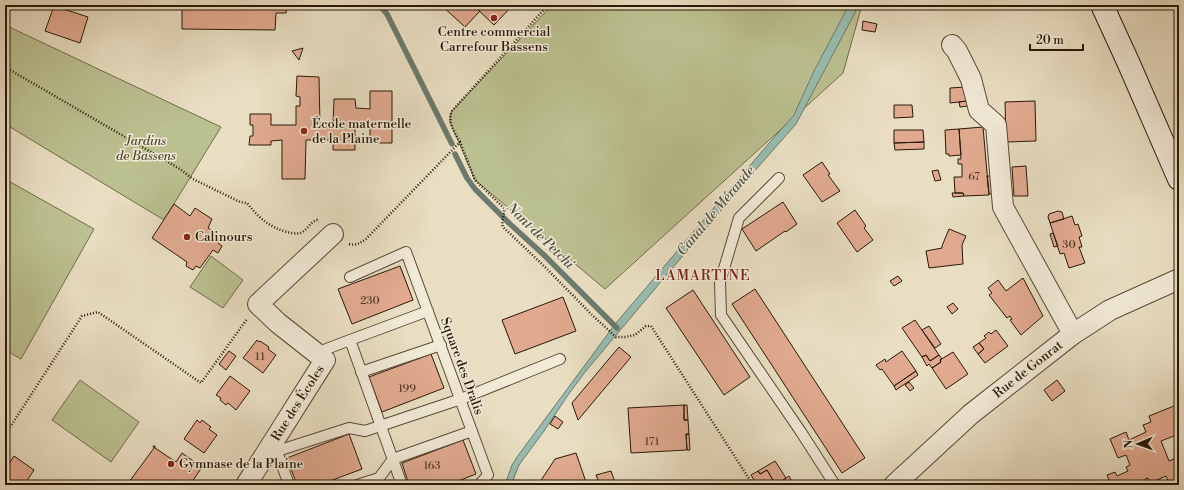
<svg xmlns="http://www.w3.org/2000/svg" width="1184" height="490" viewBox="0 0 1184 490" font-family="'Libre Bodoni',serif">
	<style>
		.green { fill: #bbc090; stroke: #726c4c }
		.water { fill: #98bcaf; stroke: #6c7a6d }
		.lines { fill: none; stroke-linecap: round; stroke-linejoin: round }
		.stream { stroke: #6c7a6d; stroke-width: 5.5 }
		.building { fill: #e1aa90; stroke: #291809 }
		.service-casing { stroke: #594a37; stroke-width: 12 }
		.minor-casing { stroke: #594a37; stroke-width: 22 }
		.secondary-casing { stroke: #291809; stroke-width: 24 }
		.path { stroke: #291809; stroke-width: 2.5; stroke-dasharray: 1 2; stroke-linecap: butt }
		.service { stroke: #f1ead7; stroke-width: 10 }
		.minor { stroke: #f1ead7; stroke-width: 20 }
		.secondary { stroke: #f1ead7; stroke-width: 22 }
		.poi-dot { fill: #8f2418; stroke: #f1ead7; stroke-width: 1.5 }
		.labels { text-anchor: middle; dominant-baseline: central; stroke-width: 3; stroke-linejoin: round; paint-order: stroke }
		.number-label { font-size: 11px; fill: #573c2b }
		.poi-label { font-size: 13px; fill: #291809; stroke: #f1ead7; text-anchor: start }
		.park-label { font-size: 13px; font-style: italic; fill: #554a32; stroke: #f1ead7 }
		.street-label { font-size: 13px; fill: #291809; stroke: #f1ead7 }
		.water-label { font-size: 14px; font-style: italic; fill: #505143; stroke: #f1ead7 }
		.neighbourhood-label { font-size: 14px; letter-spacing: 1px; fill: #7a1f14; stroke: #f1ead7 }
	</style>
	<rect width="100%" height="100%" fill="#e9dec2"/>
	<filter id="stains"><feTurbulence type="fractalNoise" baseFrequency=".005" numOctaves="4"/><feColorMatrix values="0 0 0 0 .2 0 0 0 0 .09 0 0 0 0 .02 0 0 0 .5 -.17"/></filter>
	<radialGradient id="worn" r=".72"><stop offset=".6" stop-color="#630" stop-opacity="0"/><stop offset="1" stop-color="#630" stop-opacity=".3"/></radialGradient>
	<path class="green" d="M552,5H862L843,73L605,289L475,180L450,122V116L452,111Z
		M5,25L221,127L164,220L5,124V68L8,63L5,61Z
		M5,179L94,229L21,359L5,350Z
		M211,256L243,280L223,308L190,287Z
		M80,380L139,422L111,462L52,420Z"/>
	<path class="water" d="M849,5H859L796,124L744,183L585,372L568,395L544,431L519,465L511,485H505L512,465L517,457L616,323L770,142L794,115L814,71Z"/>
	<g class="lines">
		<path class="stream" d="M379,5L387,14L452,144
			M455,154L467,178L475,189L510,224L544,255L617,328"/>
	</g>
	<path class="building" d="M182,5H287L286,13H276L275,30L182,29Z
		M441,5H473L480,11L465,27Z
		M473,5H513L494,25Z
		M54,6L88,17L80,43L45,31Z
		M863,21L877,24L875,32L862,30Z
		M303,48L299,60L292,51Z
		M297,76L319,77L320,124L333,125L334,99H355L356,108L370,109V91H392V143H370V124H355V150H333V140H306L305,179H282V140L271,141V145H249L250,136H253V125H250V114H271V125H296V106H300V97L296,96Z
		M965,87L967,101L950,103V88Z
		M967,101L968,106L960,107L959,102Z
		M1035,101L1036,141L1006,142L1005,102Z
		M894,105H912L913,117L894,118Z
		M983,127L989,195L964,196L963,193H955L954,177H962V164H958V159H961L959,129Z
		M959,129L961,155L949,156V154H946L945,130Z
		M894,130H923L924,142L894,143Z
		M924,142V149L895,150L894,143Z
		M822,162L830,174L828,175L840,191L822,202L803,175Z
		M1026,166L1028,196H1014L1012,167Z
		M938,170L941,180L935,181L932,171Z
		M987,176H992L993,194H989Z
		M952,193H963L964,196L953,197Z
		M783,202L797,224L786,232L785,231L756,251L742,229Z
		M174,204L190,216L195,208L212,219L208,228L221,236L218,243L222,246L218,253L213,250L200,268L196,266L193,270L186,266L187,262L152,238Z
		M855,210L866,226L864,228L873,240L857,252L837,223Z
		M1058,211L1062,212L1064,219L1050,223L1048,217L1049,214Z
		M1072,216L1075,225L1078,224L1082,236L1079,237L1082,247H1079L1085,263L1069,268L1064,253L1060,254L1050,223Z
		M949,229L966,236L962,245L963,264L929,268L926,251L942,248V246Z
		M1053,233L1058,246L1054,247L1050,234Z
		M400,266L413,300L352,324L338,289Z
		M898,276L902,281L894,286L890,281Z
		M1023,278L1043,316L1021,335L1010,320L1012,319L1010,316L1007,318L989,295L992,293L988,288L998,280L1006,291Z
		M755,289L865,458L842,473L732,304Z
		M693,290L750,377L724,395L666,308Z
		M563,297L576,331L515,354L502,320Z
		M953,303L958,309L952,314L947,307Z
		M915,320L939,355L930,361L926,355L922,357L902,328Z
		M929,326L941,344L935,348L922,330Z
		M996,330L1008,346L985,363L978,354L984,349L979,343L986,338L984,336L989,332L991,334Z
		M257,340L259,342L260,341L269,347L268,349L276,355L263,373L243,358Z
		M979,343L984,349L978,354L973,347Z
		M619,347L631,357L578,420L572,403Z
		M229,351L236,356L226,370L219,364Z
		M902,351L916,371L894,386L882,369L880,370L876,365L885,359L886,362Z
		M953,352L968,374L946,389L932,368L941,362L940,360Z
		M431,354L444,388L382,412L369,377Z
		M926,355L930,361L939,355L942,359L940,360L941,362L932,368L929,364L927,366L922,357Z
		M916,371L918,375L896,390L894,386Z
		M230,376L250,391L236,410L228,403L226,405L220,400L221,398L216,395Z
		M1057,380L1065,391L1052,401L1044,390Z
		M909,382L914,388L910,391L905,385Z
		M1179,404V434L1161,441L1169,461L1179,457V483L1178,480L1169,483L1166,476L1150,483L1148,478L1145,479L1147,485H1111L1107,475L1115,472L1117,476L1128,471L1126,467L1130,465L1126,455L1118,458L1110,439L1126,432L1129,440L1146,432L1143,425L1151,422L1149,416Z
		M684,405H687L688,420H684Z
		M684,405V420H688L689,434H686L687,450L631,453L628,408Z
		M555,416L563,422L558,429L550,424Z
		M197,420L200,423L202,420L211,427L209,429L217,435L204,453L184,439Z
		M349,434L362,469L319,485H297L287,458Z
		M686,434H689L690,450H687Z
		M463,440L476,474L448,485H409L402,463Z
		M153,446H155V448L176,462L182,453L202,467L190,485H136L132,482H129L154,448Z
		M576,453L587,485H538L555,459Z
		M14,456L34,470L24,485H5V470Z
		M775,461L786,478L776,485L767,470L760,474L758,471Z
		M767,470L776,485L789,476L794,485H757L751,475L758,471L760,474Z
		M611,471L616,485H600L596,475Z"/>
	<g class="lines">
		<g class="service-casing">
			<path id="service" d="M779,178L739,218L720,282L721,315L801,432L835,485
				M350,277L406,252L488,475L479,485
				M350,340L428,311
				M316,353L350,340L402,485
				M361,372L441,345
				M277,451L289,485
				M268,454L349,428L365,431L461,399L560,359
				M357,485L379,478L393,459L472,431"/>
		</g>
		<g class="minor-casing">
			<g id="minor">
				<path d="M952,45L957,51L971,79L979,110L996,125L1003,207L1073,334"/>
				<path id="s1" d="M246,485L325,360L278,323L258,304L333,234"/>
				<path id="s2" d="M894,485L971,414L1073,334L1110,310L1179,279"/>
			</g>
		</g>
		<g class="secondary-casing">
			<path id="secondary" d="M1102,5L1129,64L1179,179"/>
		</g>
		<path class="path" d="M5,67L180,169L193,179L240,202L247,203C259,218 269,227 287,232C291,233 296,234 300,233C307,231 310,222 317,220L319,222
			M460,142C455,133 447,122 452,111L548,5
			M349,244C356,246 360,243 366,239L460,142L475,180L504,208C505,215 501,220 503,227L546,268L592,315L616,337H625L635,335L646,326H651L753,485
			M5,435L82,316L98,312L201,383L247,319"/>
		<use href="#service" class="service"/>
		<use href="#minor" class="minor"/>
		<use href="#secondary" class="secondary"/>
	</g>
	<g class="poi-dot">
		<circle cx="494" cy="18" r="4"/>
		<circle cx="304" cy="131" r="4"/>
		<circle cx="187" cy="237" r="4"/>
		<circle cx="171" cy="464" r="4"/>
	</g>
	<g class="labels">
		<g class="number-label">
			<text x="974" y="177">67</text>
			<text x="1069" y="245">30</text>
			<text x="370" y="301">230</text>
			<text x="260" y="357">11</text>
			<text x="407" y="389">199</text>
			<text x="652" y="442">171</text>
			<text x="432" y="466">163</text>
		</g>
		<g class="poi-label">
			<text x="494" y="32" text-anchor="middle">Centre commercial<tspan x="494" dy="15">Carrefour Bassens</tspan></text>
			<text x="312" y="124">École maternelle<tspan x="312" dy="15">de la Plaine</tspan></text>
			<text x="195" y="237">Calinours</text>
			<text x="179" y="464">Gymnase de la Plaine</text>
		</g>
		<g class="park-label">
			<text x="146" y="141">Jardins<tspan x="146" dy="15">de Bassens</tspan></text>
		</g>
		<g class="street-label">
			<text transform="translate(462 366) rotate(70)">Square des Dralis</text>
			<text stroke="none"><textPath href="#s2" startOffset="177">Rue de Gonrat</textPath></text>
			<text stroke="none"><textPath href="#s1" startOffset="97">Rue des Écoles</textPath></text>
		</g>
		<g class="water-label">
			<text transform="translate(716 211) rotate(-50)">Canal de Mérande</text>
			<text transform="translate(540 236) rotate(44)">Nant de Petchi</text>
		</g>
		<g class="neighbourhood-label">
			<text x="703" y="276">LAMARTINE</text>
		</g>
	</g>
	<rect width="1184" height="490" fill="none" stroke="#e9dec2" stroke-width="20"/>
	<rect x="6" y="6" width="1172" height="478" fill="none" stroke="#291809" stroke-width="2"/>
	<rect x="10" y="10" width="1164" height="470" fill="none" stroke="#291809"/>
	<g transform="translate(1138 444) rotate(268)" stroke="#f1ead7" stroke-width="3" paint-order="stroke">
	<path d="M0-3L7 15L0 10L-7 15Z" fill="#291809"/>
	<text y="-6" font-size="11" font-weight="bold" text-anchor="middle" fill="#291809">N</text>
	</g>
	<path d="M1030 44v6h53v-6" fill="none" stroke="#291809" stroke-width="2"/>
	<text x="1036" y="44" font-size="12" fill="#291809" stroke="#f1ead7" stroke-width="3" paint-order="stroke">20 m</text>
	<rect width="100%" height="100%" filter="url(#stains)"/>
	<rect width="100%" height="100%" fill="url(#worn)"/>
</svg>
